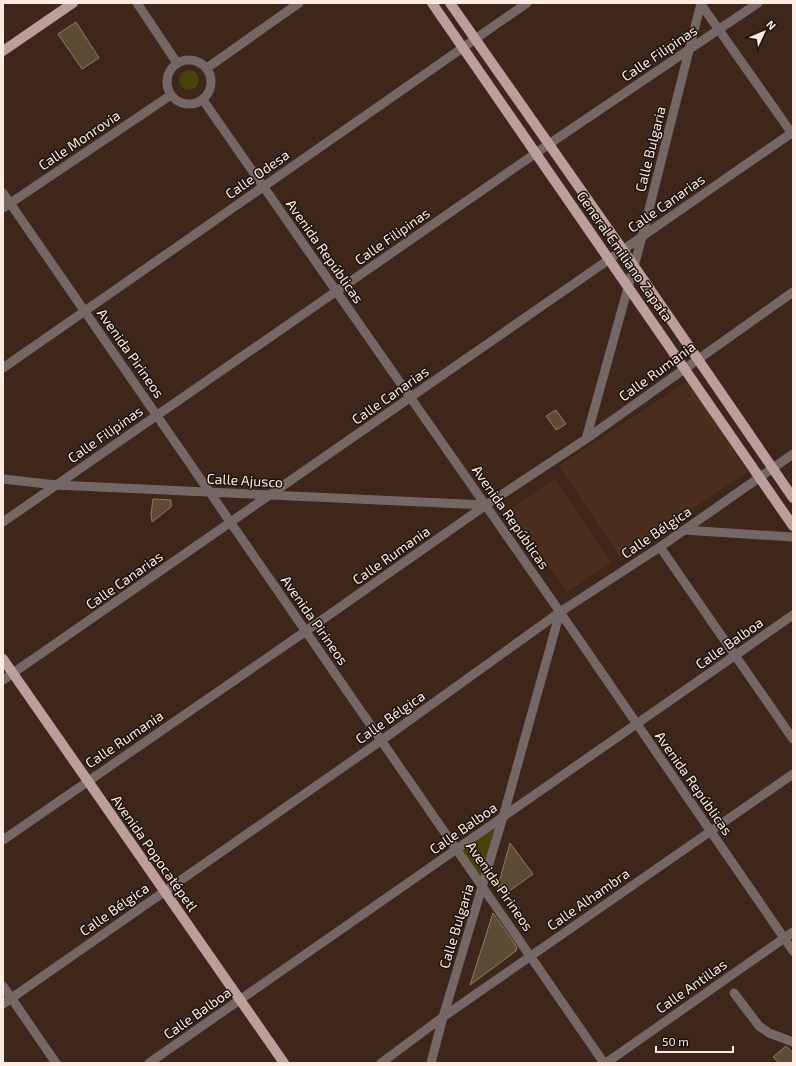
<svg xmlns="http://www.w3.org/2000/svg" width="796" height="1066" viewBox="0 0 796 1066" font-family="'Exo 2',sans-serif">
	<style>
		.built { fill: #4b2e1d }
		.green { fill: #48420c }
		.building { fill: #5c4c36; stroke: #8c7b63 }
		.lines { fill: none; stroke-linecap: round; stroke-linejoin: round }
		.minor { stroke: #756765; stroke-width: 9 }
		.primary { stroke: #bc9f9d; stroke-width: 10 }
		.labels { text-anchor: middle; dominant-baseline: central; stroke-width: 3; stroke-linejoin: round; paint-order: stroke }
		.street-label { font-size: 14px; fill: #fbebe3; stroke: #1d130d }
	</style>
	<rect width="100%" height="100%" fill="#3e271a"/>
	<path class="built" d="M688,381L748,472L620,557L559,466Z
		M555,479L611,562L567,592L510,509Z"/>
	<path class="green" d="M179 80a10 10 0 1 1 20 0a10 10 0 1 1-20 0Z
		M503,817L482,885L458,848Z"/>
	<path class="building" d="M76,22L99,58L82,69L58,34Z
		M556,410L566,424L556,430L546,416Z
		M153,499L171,500V507L152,522L151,514Z
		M510,843L533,874L504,895L498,886Z
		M493,913L517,947L516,951L470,985Z
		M786,1046L793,1053V1063H779L773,1057Z"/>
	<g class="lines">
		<path class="minor" d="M137,3L177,63
			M700,3L793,135
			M167 82a22 22 0 1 1 44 0a22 22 0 1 1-44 0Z
			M207,68L299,3
			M203,100L560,612L793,951
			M3,193L604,1063
			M3,208L171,95
			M3,368L527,3
			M586,439L642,237L701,3
			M3,479L56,485L486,505
			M3,522L549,144L758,3
			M684,530L793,537
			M660,547L793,739
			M3,680C267,499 529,314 793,132
			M3,840L306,631L486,505L586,439L793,292
			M3,986L56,1063
			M734,993L759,1026L769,1033L793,1042
			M3,1004L382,740L560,612L660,547L793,454
			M149,1063L793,615
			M381,1063L443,1017L793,774
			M431,1063L443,1017L503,817L560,612
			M606,1063L793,932"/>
		<path class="primary" d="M432,3L793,526
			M450,3L623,250L793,498
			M3,51L73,3
			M3,659L284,1063"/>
	</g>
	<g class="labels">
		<g class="street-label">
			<text transform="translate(659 53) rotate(-34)">Calle Filipinas</text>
			<text transform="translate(79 140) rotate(-34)">Calle Monrovia</text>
			<text transform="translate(650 149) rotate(-76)">Calle Bulgaria</text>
			<text transform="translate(257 174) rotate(-35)">Calle Odesa</text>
			<text transform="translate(666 203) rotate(-35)">Calle Canarias</text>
			<text transform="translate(392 236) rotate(-35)">Calle Filipinas</text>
			<text transform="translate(325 251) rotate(55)">Avenida Repúblicas</text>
			<text transform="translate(625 256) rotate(55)">General Emiliano Zapata</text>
			<text transform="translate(131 353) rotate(55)">Avenida Pirineos</text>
			<text transform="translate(657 371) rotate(-36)">Calle Rumania</text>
			<text transform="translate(390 395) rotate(-35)">Calle Canarias</text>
			<text transform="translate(105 434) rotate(-35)">Calle Filipinas</text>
			<text transform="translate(245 480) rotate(3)">Calle Ajusco</text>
			<text transform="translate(511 517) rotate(55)">Avenida Repúblicas</text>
			<text transform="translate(656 532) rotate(-34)">Calle Bélgica</text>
			<text transform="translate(391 555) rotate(-35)">Calle Rumania</text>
			<text transform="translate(124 580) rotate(-35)">Calle Canarias</text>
			<text transform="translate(315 620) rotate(55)">Avenida Pirineos</text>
			<text transform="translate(729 643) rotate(-35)">Calle Balboa</text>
			<text transform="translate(390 717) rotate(-35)">Calle Bélgica</text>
			<text transform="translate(124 739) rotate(-34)">Calle Rumania</text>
			<text transform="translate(694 783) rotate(55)">Avenida Repúblicas</text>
			<text transform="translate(463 828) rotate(-35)">Calle Balboa</text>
			<text transform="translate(155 853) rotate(55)">Avenida Popocatépetl</text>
			<text transform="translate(500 886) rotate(55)">Avenida Pirineos</text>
			<text transform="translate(588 899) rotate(-35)">Calle Alhambra</text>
			<text transform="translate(114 909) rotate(-35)">Calle Bélgica</text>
			<text transform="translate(456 926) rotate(-73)">Calle Bulgaria</text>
			<text transform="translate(691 986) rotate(-35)">Calle Antillas</text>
			<text transform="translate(197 1013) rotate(-35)">Calle Balboa</text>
		</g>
	</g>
	<rect width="796" height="1066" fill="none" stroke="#fbebe3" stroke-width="8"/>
	<g transform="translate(764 32) rotate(46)" stroke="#1d130d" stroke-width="3" paint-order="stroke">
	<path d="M0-3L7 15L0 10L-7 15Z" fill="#fbebe3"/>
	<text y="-6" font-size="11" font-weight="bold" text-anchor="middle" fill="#fbebe3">N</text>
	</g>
	<path d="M656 1046v6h77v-6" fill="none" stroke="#fbebe3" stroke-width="2"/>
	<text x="662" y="1046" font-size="12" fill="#fbebe3" stroke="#1d130d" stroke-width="3" paint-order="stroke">50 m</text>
</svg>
